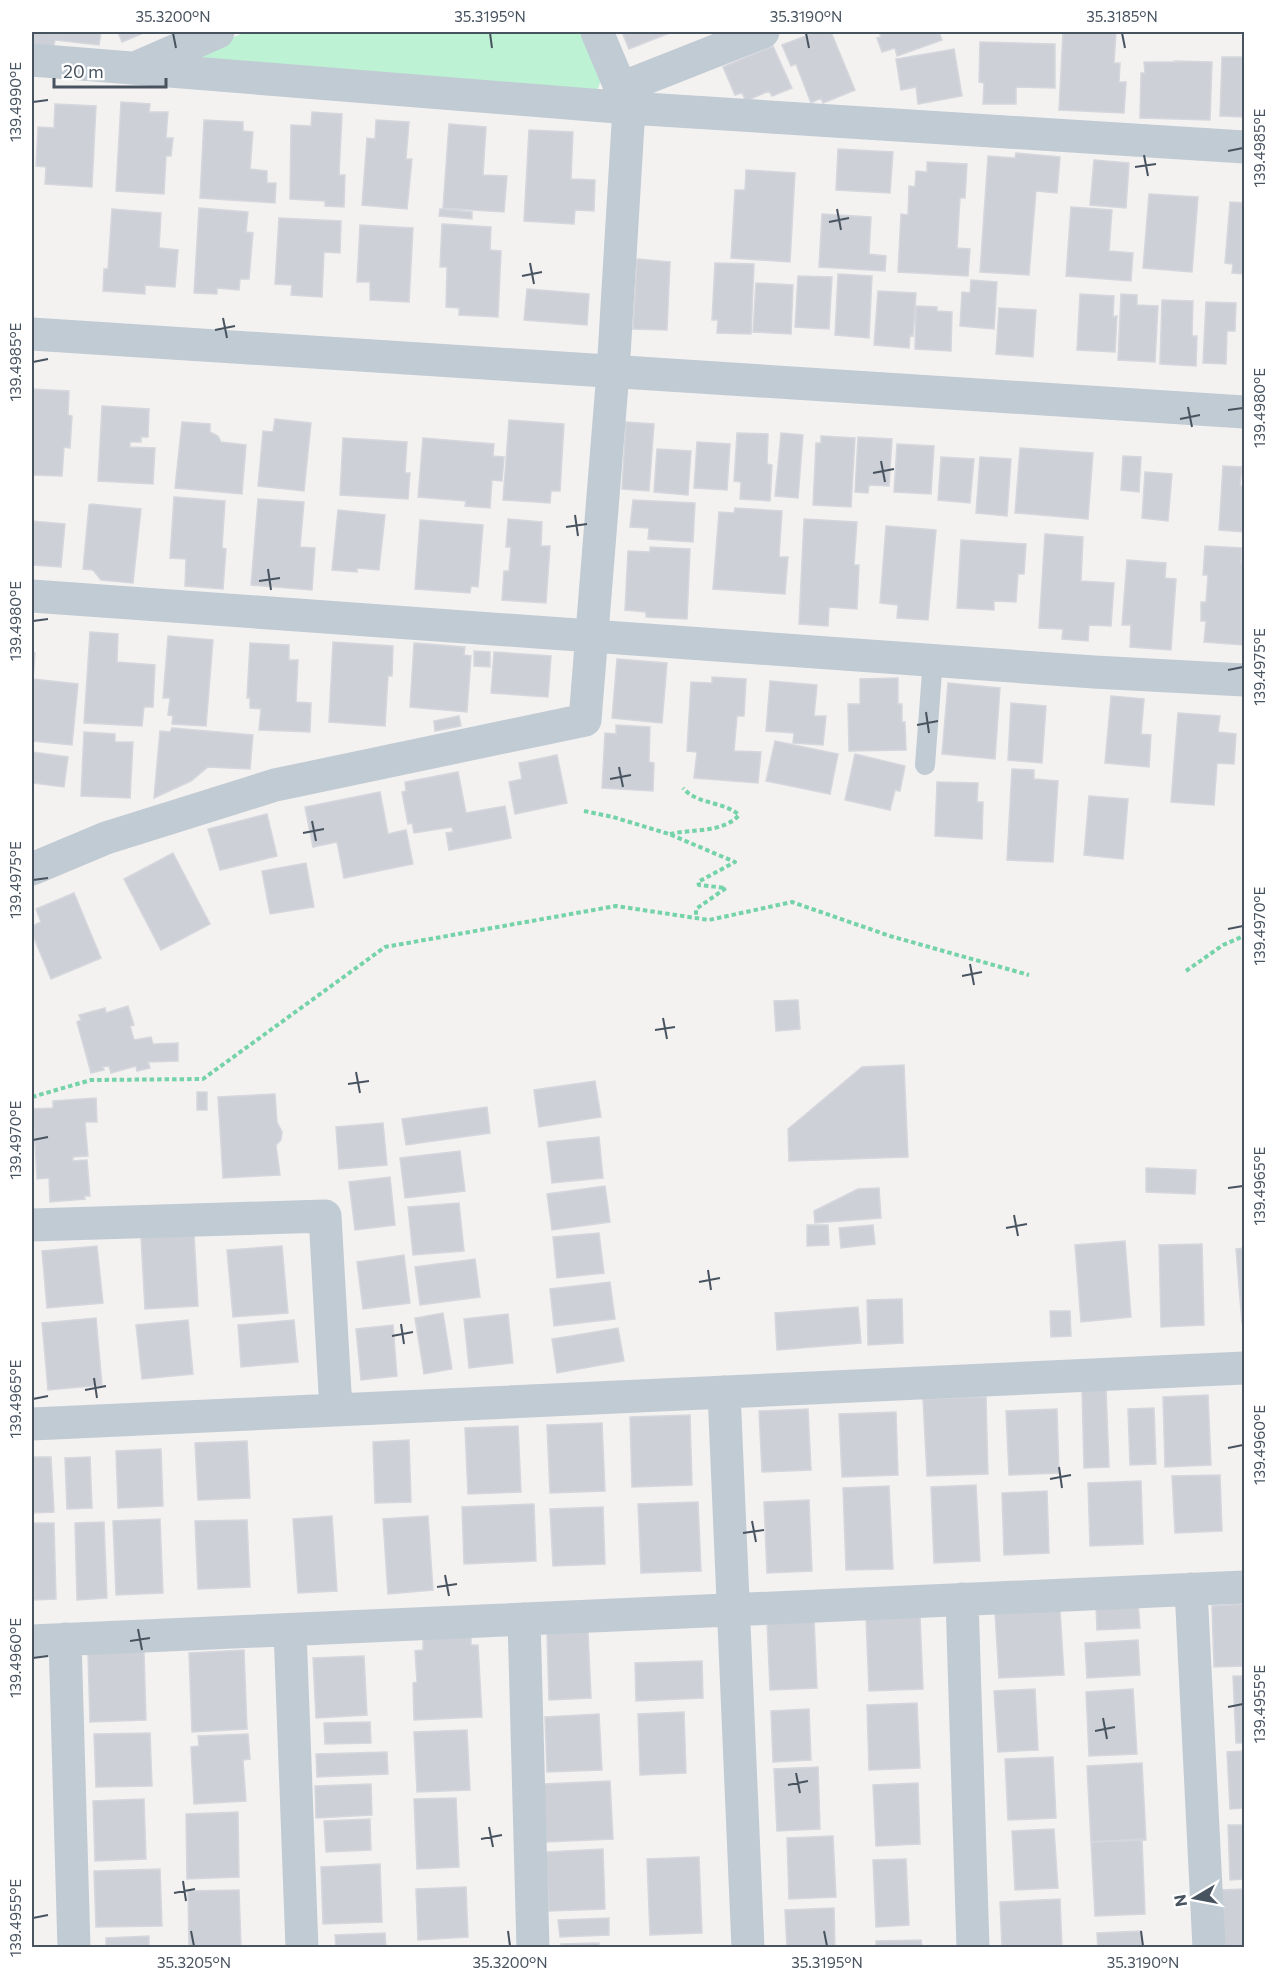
<svg xmlns="http://www.w3.org/2000/svg" width="1276" height="1979" viewBox="0 0 1276 1979" font-family="Commissioner,sans-serif">
	<style>
		.green { fill: #bef2d5 }
		.building { fill: #cdd0d6; stroke: #d5d7dd; stroke-width: 1.5 }
		.lines { fill: none; stroke-linecap: round; stroke-linejoin: round }
		.path { stroke: #74d3a8; stroke-width: 4; stroke-dasharray: 4.5 3; stroke-linecap: butt }
		.service { stroke: #c1cbd3; stroke-width: 20 }
		.minor { stroke: #c1cbd3; stroke-width: 33 }
		.tertiary { stroke: #c1cbd3; stroke-width: 33 }
		.ticks { fill: none; stroke: #485360; stroke-width: 2 }
		.neatline { fill: none; stroke: #485360; stroke-width: 2 }
		.ticks-label { font-size: 15px; text-anchor: middle; fill: #485360 }
	</style>
	<rect width="100%" height="100%" fill="#f4f1f1"/>
	<path class="green" d="M246,32H582L601,79L597,92L198,61L197,52Z"/>
	<path class="building" d="M32,32H101L99,45L55,40L53,49L32,46Z
		M118,32H146L122,42Z
		M622,32H672L629,49Z
		M816,32H831L855,90L823,103L821,98L811,103L796,64L791,66L782,45Z
		M879,32H939L942,40L897,56L895,48L882,52L877,38L881,37Z
		M1063,32H1116L1114,63H1120L1119,82H1126L1124,113L1059,110Z
		M980,42L1055,44V88L1016,87V104H983L984,83L979,82Z
		M773,46L792,88L772,96L769,91L746,101L742,93L735,95L723,67Z
		M954,49L962,96L918,104L916,87L901,90L896,59Z
		M1222,57H1244V117L1220,116Z
		M1175,61L1212,62L1210,120L1140,118L1141,73H1145L1144,62H1176Z
		M121,102L150,104L149,112H168L166,138H173L171,156H166L164,194L116,191Z
		M55,104L96,106L92,187L45,184L46,167L36,166L38,127L54,128Z
		M312,112L342,114L339,175H345L344,207L325,206V201L290,199L291,125L311,126Z
		M204,120L243,122V131L253,132L250,169L267,171V183H276L275,203L200,198Z
		M376,120L409,122L406,159H412L407,209L362,205L367,138L375,139Z
		M449,124L486,127L483,175L507,176L504,212L443,208Z
		M529,130L573,132L571,179L595,180L594,211L575,210L574,224L524,221Z
		M838,149L893,152L890,193L836,190Z
		M1016,153L1060,157L1057,193L1036,191L1029,275L980,272L988,156L1015,158Z
		M1094,160L1129,163L1126,208L1090,205Z
		M927,162L967,164L965,198H960L957,248L970,249L968,276L898,272L901,214L908,215L909,186L915,187L916,171L927,172Z
		M746,170L795,173L790,262L731,258L735,190H745Z
		M1149,194L1198,197L1192,272L1143,268Z
		M1230,202L1244,203V274L1232,273L1233,264L1225,263Z
		M1071,207L1112,210L1109,251L1133,253L1131,281L1066,276Z
		M199,208L248,212L246,232L253,233L249,279H240L239,290L217,288V294L194,293Z
		M112,209L161,213L159,248L178,250L175,287L145,285V294L103,291L104,269H108Z
		M440,209L472,212V219L439,216Z
		M822,214L871,217L869,254L886,256L885,271L819,267Z
		M279,218L341,221L340,253L324,252L322,297L291,295L292,285L275,284Z
		M442,224L491,227L490,250L501,251L498,317L459,315V308L446,307L447,267H440Z
		M360,225L413,228L409,302L370,300V282H357Z
		M637,259L670,262L667,330L633,329Z
		M715,263L754,264L751,334L717,333L718,320H712Z
		M838,274L872,276L869,338L835,335Z
		M798,276L832,277L829,329L795,327Z
		M971,280L997,282L994,329L960,326L962,292L970,293Z
		M756,283L793,285L791,334L753,332Z
		M527,289L589,294L587,325L524,320Z
		M878,291L916,293L913,336L910,335L909,348L874,345Z
		M1080,294L1114,296L1113,317L1117,316L1115,352L1077,350Z
		M1121,294L1137,295V305L1158,306L1155,362L1118,360Z
		M1162,300L1193,301L1192,336H1197L1196,366L1160,364Z
		M1206,302L1236,303L1235,331H1227L1226,364L1203,363Z
		M916,306L937,307V311L952,312L951,351L915,349Z
		M999,308L1036,310L1033,357L996,354Z
		M32,389L69,391L68,415L72,416L70,448L64,447L62,476L32,475Z
		M102,406L149,409L148,437H141V442H130V447L155,448L153,484L98,481Z
		M275,419L311,423L304,491L258,486L263,431L273,432Z
		M509,420L564,424L560,491H551L550,503L503,500Z
		M182,422L210,424V432L218,436L221,442L246,445L242,494L175,488Z
		M626,422L654,424L649,491L622,489Z
		M737,433L768,434L767,464L772,465L770,501L740,499L741,482L734,481Z
		M781,433L803,435L798,498L775,496Z
		M821,436L855,438L851,507L813,505L816,443H821Z
		M858,437L892,439L889,486L869,485L868,493L855,492Z
		M343,438L407,442L405,473H410L408,499L340,495Z
		M423,438L494,444L493,456L504,457L502,481L492,480L490,508L465,506L466,501L418,497Z
		M697,442L730,444L727,490L694,488Z
		M897,444L934,446L931,494L894,492Z
		M1020,448L1093,453L1088,519L1015,513Z
		M657,449L691,451L688,495L654,492Z
		M1123,456L1141,457L1139,492L1121,490Z
		M941,457L974,459L970,503L938,500Z
		M980,457L1011,459L1007,516L976,513Z
		M1223,466L1242,467L1240,486H1244V532L1219,530Z
		M1145,472L1172,474L1168,521L1142,518Z
		M174,497L225,501L222,548L226,549L223,589L185,586L186,559L170,558Z
		M258,499L304,502L300,547L315,548L312,590L251,585Z
		M633,500L695,503L693,542L648,539L649,528L630,527Z
		M91,504L141,509L133,583L101,580L93,570L83,569L89,505Z
		M735,508L782,511L779,557H788L785,594L713,589L719,512L734,513Z
		M338,510L385,515L379,570L357,568V572L332,570Z
		M508,519L542,522L541,546H550L546,603L502,600L504,571H509L511,547H506Z
		M804,519L857,522L854,565H859L857,609L829,607L828,626L799,624Z
		M420,520L483,525L478,587L471,586L470,593L415,589Z
		M32,521L65,524L61,567L32,565Z
		M886,526L936,530L928,620L897,618L898,605L880,603Z
		M1045,534L1083,537L1081,581L1114,583L1111,626L1089,625L1088,641L1062,639L1063,629L1039,628Z
		M961,540L1026,544L1024,574H1018L1016,602L994,601V610L957,608Z
		M1205,546L1242,548L1241,563H1244V645L1204,642L1206,621H1201V602H1206L1208,575H1203Z
		M650,547L690,549L687,619L646,617V612L625,610L628,551L650,552Z
		M1127,560L1166,563L1165,578L1176,579L1171,650L1130,647L1131,625H1122Z
		M90,632L118,634L117,662L155,665L153,707H144L142,726L84,723Z
		M168,636L213,640L206,726L172,724L173,716L168,715L170,698H163Z
		M333,642L393,646L392,676H388L385,726L329,722Z
		M250,643L289,645V660H298L296,702L311,703L310,732L259,730L261,709L250,708V698H247Z
		M414,643L465,647L464,655L471,656L467,712L410,707Z
		M474,651L490,652V667L474,666Z
		M32,652L35,653L33,679L78,684L72,745L32,741Z
		M494,652L551,656L548,697L491,693Z
		M617,659L667,663L662,723L612,718Z
		M712,677L746,679L744,716H737L734,751L761,752L758,783L694,778L697,752L687,751L691,682L712,683Z
		M898,678V704H902V722H905L906,750L849,751L848,704H860V679Z
		M770,681L817,685L814,716H826L823,745L793,743L794,733L766,731Z
		M948,683L1000,688L995,759L942,754Z
		M1111,696L1144,699L1141,734L1151,735L1149,767L1105,763Z
		M1011,703L1046,706L1042,763L1008,760Z
		M1178,713L1220,716L1218,732L1236,734L1234,764L1217,763L1214,805L1171,802Z
		M459,716L461,726L435,731L434,721Z
		M616,725L650,727L649,762L654,763L653,791L602,788L605,733L616,734Z
		M172,728L253,735L250,769L208,767L191,781L154,798L160,731L170,732Z
		M84,732L115,734V742H133L130,798L81,796Z
		M775,741L838,754L830,794L766,781Z
		M32,752L68,757L64,787L33,783L32,792Z
		M855,754L905,766L900,791L895,790L890,810L845,800Z
		M557,755L567,803L515,814L509,782L522,779L519,763Z
		M1012,769L1034,770V779L1058,781L1053,862L1007,860Z
		M458,772L466,813L505,806L511,838L449,850L446,833L453,832L452,827L414,833L412,823L408,824L402,792L406,791L405,782Z
		M937,782L978,783L977,802H983L982,839L935,836Z
		M380,792L388,834L406,830L413,864L344,878L337,842L313,847L305,807Z
		M1089,796L1128,799L1123,859L1084,855Z
		M267,814L277,856L220,870L208,829Z
		M173,853L210,924L161,950L124,879Z
		M306,863L314,907L270,914L262,871Z
		M74,893L101,958L51,979L32,933V926L41,922L36,909Z
		M798,1000L800,1029L776,1031L774,1001Z
		M128,1006L134,1025L130,1026L134,1040L151,1037L153,1044L178,1043V1061L148,1062L150,1068L137,1071L136,1066L111,1073L109,1066L102,1067L104,1070L91,1073L77,1022L81,1020L79,1015L105,1008L106,1013Z
		M904,1065L908,1157L789,1161L788,1129L862,1067Z
		M595,1081L601,1117L539,1127L534,1090Z
		M197,1092H207V1110H197Z
		M275,1094L277,1122L282,1132L281,1140L276,1145L280,1175L223,1178L218,1097Z
		M96,1098L97,1122H85L88,1156L73,1157V1161L87,1160L90,1196H84L85,1199L50,1202L49,1178L37,1179L33,1109L53,1108V1101Z
		M487,1107L490,1133L406,1145L402,1119Z
		M383,1123L387,1165L339,1169L336,1127Z
		M599,1137L603,1178L552,1183L547,1142Z
		M460,1151L465,1191L405,1198L400,1158Z
		M1146,1168L1196,1170L1195,1194L1146,1192Z
		M390,1177L395,1225L355,1230L349,1182Z
		M605,1186L610,1222L552,1230L547,1194Z
		M879,1188L881,1218L815,1223L814,1211L858,1189Z
		M459,1203L464,1251L413,1255L408,1207Z
		M807,1225H828L829,1245L807,1246Z
		M873,1225L875,1244L841,1248L839,1228Z
		M599,1233L604,1273L557,1278L553,1237Z
		M194,1234L198,1306L145,1309L141,1237Z
		M1125,1241L1131,1317L1081,1322L1075,1245Z
		M1202,1244L1204,1325L1161,1327L1159,1245Z
		M97,1246L103,1303L47,1308L42,1251Z
		M282,1246L288,1313L233,1317L227,1250Z
		M1244,1248V1323H1242L1236,1249Z
		M404,1255L410,1303L363,1309L357,1262Z
		M475,1259L480,1297L420,1305L415,1267Z
		M610,1282L615,1319L554,1326L550,1289Z
		M902,1299L903,1343L868,1345L867,1300Z
		M858,1307L861,1343L777,1350L775,1313Z
		M1050,1311H1070L1071,1336L1051,1337Z
		M443,1313L452,1369L424,1374L415,1318Z
		M508,1314L513,1363L469,1368L464,1319Z
		M96,1318L102,1385L48,1390L42,1323Z
		M188,1320L193,1374L142,1379L136,1325Z
		M294,1320L298,1362L241,1367L238,1325Z
		M393,1325L397,1376L361,1380L356,1329Z
		M618,1328L624,1361L557,1373L552,1339Z
		M1106,1388L1109,1467L1084,1468L1082,1389Z
		M1208,1395L1211,1465L1165,1467L1163,1397Z
		M986,1397L988,1474L927,1476L923,1399Z
		M1154,1408L1156,1464L1130,1465L1128,1409Z
		M808,1409L811,1470L762,1472L759,1411Z
		M1057,1409L1059,1473L1009,1475L1006,1411Z
		M896,1412L898,1475L842,1477L839,1414Z
		M690,1415L692,1485L632,1487L630,1417Z
		M602,1423L605,1491L550,1493L547,1425Z
		M518,1426L521,1492L468,1494L465,1428Z
		M409,1440L411,1502L375,1503L373,1442Z
		M247,1441L250,1498L198,1500L195,1443Z
		M161,1449L163,1506L118,1508L116,1451Z
		M32,1457H51L54,1512L32,1513Z
		M90,1457L92,1508L67,1509L65,1458Z
		M1220,1475L1222,1531L1175,1533L1172,1476Z
		M1141,1481L1143,1544L1090,1546L1088,1483Z
		M976,1485L980,1561L934,1563L931,1487Z
		M889,1486L893,1569L846,1570L843,1488Z
		M1047,1491L1049,1553L1004,1555L1002,1493Z
		M809,1500L812,1571L767,1573L764,1502Z
		M698,1502L701,1571L641,1573L638,1504Z
		M534,1504L536,1561L464,1564L462,1507Z
		M603,1507L605,1564L553,1566L550,1509Z
		M332,1516L337,1591L298,1593L293,1519Z
		M428,1516L433,1590L388,1594L383,1519Z
		M160,1519L163,1593L116,1595L113,1521Z
		M247,1520L250,1587L198,1589L195,1521Z
		M104,1522L107,1598L77,1600L75,1523Z
		M32,1523H54L56,1599L34,1600Z
		M1138,1603L1140,1628L1097,1630L1096,1605Z
		M1244,1604V1666L1214,1667L1212,1606Z
		M1060,1610L1064,1675L999,1678L995,1613Z
		M920,1616L923,1689L869,1691L866,1618Z
		M814,1618L817,1688L770,1690L767,1620Z
		M588,1632L591,1698L549,1700L547,1634Z
		M471,1636V1645H478L482,1717L414,1720L413,1683L417,1682L415,1651L423,1650V1639Z
		M1138,1640L1140,1675L1087,1678L1085,1643Z
		M244,1650L247,1729L192,1732L189,1653Z
		M144,1652L146,1720L90,1722L88,1653Z
		M364,1656L367,1715L316,1718L313,1658Z
		M702,1661L703,1698L636,1701L635,1663Z
		M1233,1676H1244V1743H1236Z
		M1035,1689L1038,1750L998,1752L994,1691Z
		M1133,1689L1137,1754L1089,1756L1086,1692Z
		M917,1703L920,1768L869,1770L867,1705Z
		M809,1709L811,1760L773,1762L771,1711Z
		M684,1712L686,1773L640,1775L638,1714Z
		M599,1714L602,1770L547,1772L545,1717Z
		M370,1722L371,1743L325,1744L324,1723Z
		M467,1730L470,1790L417,1792L414,1732Z
		M150,1733L152,1786L96,1787L94,1734Z
		M248,1734L250,1759L243,1760L246,1801L194,1804L191,1747L199,1746L198,1736Z
		M1244,1751V1808L1230,1809L1227,1752Z
		M387,1752L388,1774L317,1777L316,1754Z
		M1053,1757L1056,1818L1008,1820L1005,1759Z
		M1142,1763L1146,1840L1091,1842L1087,1766Z
		M818,1767L820,1829L777,1831L774,1769Z
		M610,1781L613,1839L546,1842L543,1784Z
		M918,1783L920,1844L876,1846L873,1785Z
		M371,1784L372,1815L316,1818L315,1786Z
		M456,1798L459,1867L417,1869L414,1799Z
		M144,1799L146,1859L95,1861L93,1801Z
		M238,1812L239,1877L187,1879L186,1814Z
		M370,1819L371,1850L326,1852L324,1821Z
		M1228,1825H1244V1879L1230,1880Z
		M1054,1829L1058,1888L1015,1890L1012,1831Z
		M833,1836L836,1897L789,1899L787,1838Z
		M1142,1839L1145,1914L1095,1916L1091,1842Z
		M603,1849L605,1909L549,1911L546,1852Z
		M699,1857L702,1933L650,1935L647,1859Z
		M906,1859L909,1925L876,1927L873,1860Z
		M380,1864L382,1922L323,1924L321,1867Z
		M160,1869L162,1926L96,1927L94,1871Z
		M466,1887L468,1937L418,1940L416,1889Z
		M1244,1889V1948H1224L1221,1890Z
		M239,1890L241,1948H189L188,1891Z
		M1060,1899L1062,1948H1002L1000,1902Z
		M834,1908L835,1948H787L785,1910Z
		M609,1918V1935L560,1937L558,1920Z
		M1141,1931L1142,1948H1098L1097,1933Z
		M385,1933L386,1948H336L335,1935Z
		M149,1936V1948H106V1938Z
		M921,1940L922,1948H876V1941Z
		M599,1943V1948H561V1944Z"/>
	<g class="lines">
		<path class="path" d="M584,811L613,817L669,834L735,862L698,882L699,885L726,888L696,909V918
			M670,834C691,829 724,833 739,815C724,801 697,805 683,788
			M1186,971L1223,945L1244,936
			M32,1097L91,1080L203,1079L385,947L616,906L709,920L792,902L890,936L1029,975"/>
		<path class="service" d="M925,765L933,659"/>
		<path class="minor" d="M32,60L629,108L1244,147
			M140,66L218,32
			M621,88L763,32
			M32,596L1094,672L1244,680
			M32,869L106,838L275,785L585,720L613,372L629,108L597,32
			M32,1225L325,1216L336,1410
			M724,1392L748,1948
			M32,1424L1244,1368
			M1191,1589L1209,1948
			M962,1599L973,1948
			M524,1619L533,1948
			M290,1630L302,1948
			M65,1639L74,1948
			M32,1641L1244,1587"/>
		<path class="tertiary" d="M32,334L1244,412"/>
	</g>
	<path class="ticks" d="M173,33L176,48M490,33L492,48M806,33L809,48M1122,33L1125,48M33,102L48,100M1228,151L1243,148M1144,155L1148,176M1135,167L1156,164M837,209L841,230M829,222L849,218M530,263L534,284M522,276L542,272M223,318L227,338M215,330L235,326M33,362L48,359M1188,407L1192,427M1228,410L1243,408M1180,419L1200,415M881,461L885,482M873,473L894,469M575,515L578,536M566,527L587,524M268,569L271,590M259,581L280,578M33,621L48,619M1228,670L1243,667M926,712L929,733M917,725L938,721M619,767L623,787M610,779L631,775M312,821L316,841M303,833L324,829M33,880L48,878M1228,929L1243,926M970,964L974,985M962,976L982,972M663,1018L667,1039M655,1030L675,1027M356,1072L360,1093M348,1084L369,1081M33,1140L48,1137M1228,1188L1243,1186M1014,1215L1018,1236M1006,1228L1027,1224M708,1270L711,1290M699,1282L720,1278M401,1324L404,1344M392,1336L413,1332M94,1378L97,1398M85,1390L106,1386M33,1399L48,1396M1228,1448L1243,1445M1059,1467L1062,1488M1050,1479L1071,1475M752,1521L756,1542M743,1533L764,1530M445,1575L449,1596M437,1587L457,1584M138,1629L142,1650M130,1641L150,1638M33,1658L48,1656M1228,1707L1243,1704M1103,1718L1107,1739M1095,1731L1115,1727M796,1773L800,1793M788,1785L808,1781M489,1827L493,1847M481,1839L502,1835M183,1881L186,1901M174,1893L195,1889M33,1918L48,1915M191,1931L194,1946M508,1931L510,1946M824,1931L827,1946M1141,1931L1143,1946"/>
	<rect width="1276" height="1979" fill="none" stroke="#ffffff" stroke-width="66"/>
	<g transform="translate(1195 1898) rotate(260)" stroke="#ffffff" stroke-width="4.5" paint-order="stroke">
	<path d="M0-4.5L10 22L0 15L-10 22Z" fill="#485360"/>
	<text y="-9" font-size="16" font-weight="bold" text-anchor="middle" fill="#485360">N</text>
	</g>
	<path d="M54 78v9h112v-9" fill="none" stroke="#485360" stroke-width="3"/>
	<text x="63" y="78" font-size="18" fill="#485360" stroke="#ffffff" stroke-width="4.5" paint-order="stroke">20 m</text>
	<rect x="33" y="33" width="1210" height="1913" class="neatline"/>
	<g class="ticks-label">
		<text x="173" y="22">35.3200°N</text>
		<text x="490" y="22">35.3195°N</text>
		<text x="806" y="22">35.3190°N</text>
		<text x="1122" y="22">35.3185°N</text>
		<text transform="translate(16 102) rotate(-90)" y="5">139.4990°E</text>
		<text transform="translate(1260 148) rotate(-90)" y="5">139.4985°E</text>
		<text transform="translate(16 362) rotate(-90)" y="5">139.4985°E</text>
		<text transform="translate(1260 408) rotate(-90)" y="5">139.4980°E</text>
		<text transform="translate(16 621) rotate(-90)" y="5">139.4980°E</text>
		<text transform="translate(1260 667) rotate(-90)" y="5">139.4975°E</text>
		<text transform="translate(16 880) rotate(-90)" y="5">139.4975°E</text>
		<text transform="translate(1260 926) rotate(-90)" y="5">139.4970°E</text>
		<text transform="translate(16 1140) rotate(-90)" y="5">139.4970°E</text>
		<text transform="translate(1260 1186) rotate(-90)" y="5">139.4965°E</text>
		<text transform="translate(16 1399) rotate(-90)" y="5">139.4965°E</text>
		<text transform="translate(1260 1445) rotate(-90)" y="5">139.4960°E</text>
		<text transform="translate(16 1658) rotate(-90)" y="5">139.4960°E</text>
		<text transform="translate(1260 1704) rotate(-90)" y="5">139.4955°E</text>
		<text transform="translate(16 1918) rotate(-90)" y="5">139.4955°E</text>
		<text x="194" y="1968">35.3205°N</text>
		<text x="510" y="1968">35.3200°N</text>
		<text x="827" y="1968">35.3195°N</text>
		<text x="1143" y="1968">35.3190°N</text>
	</g>
</svg>
